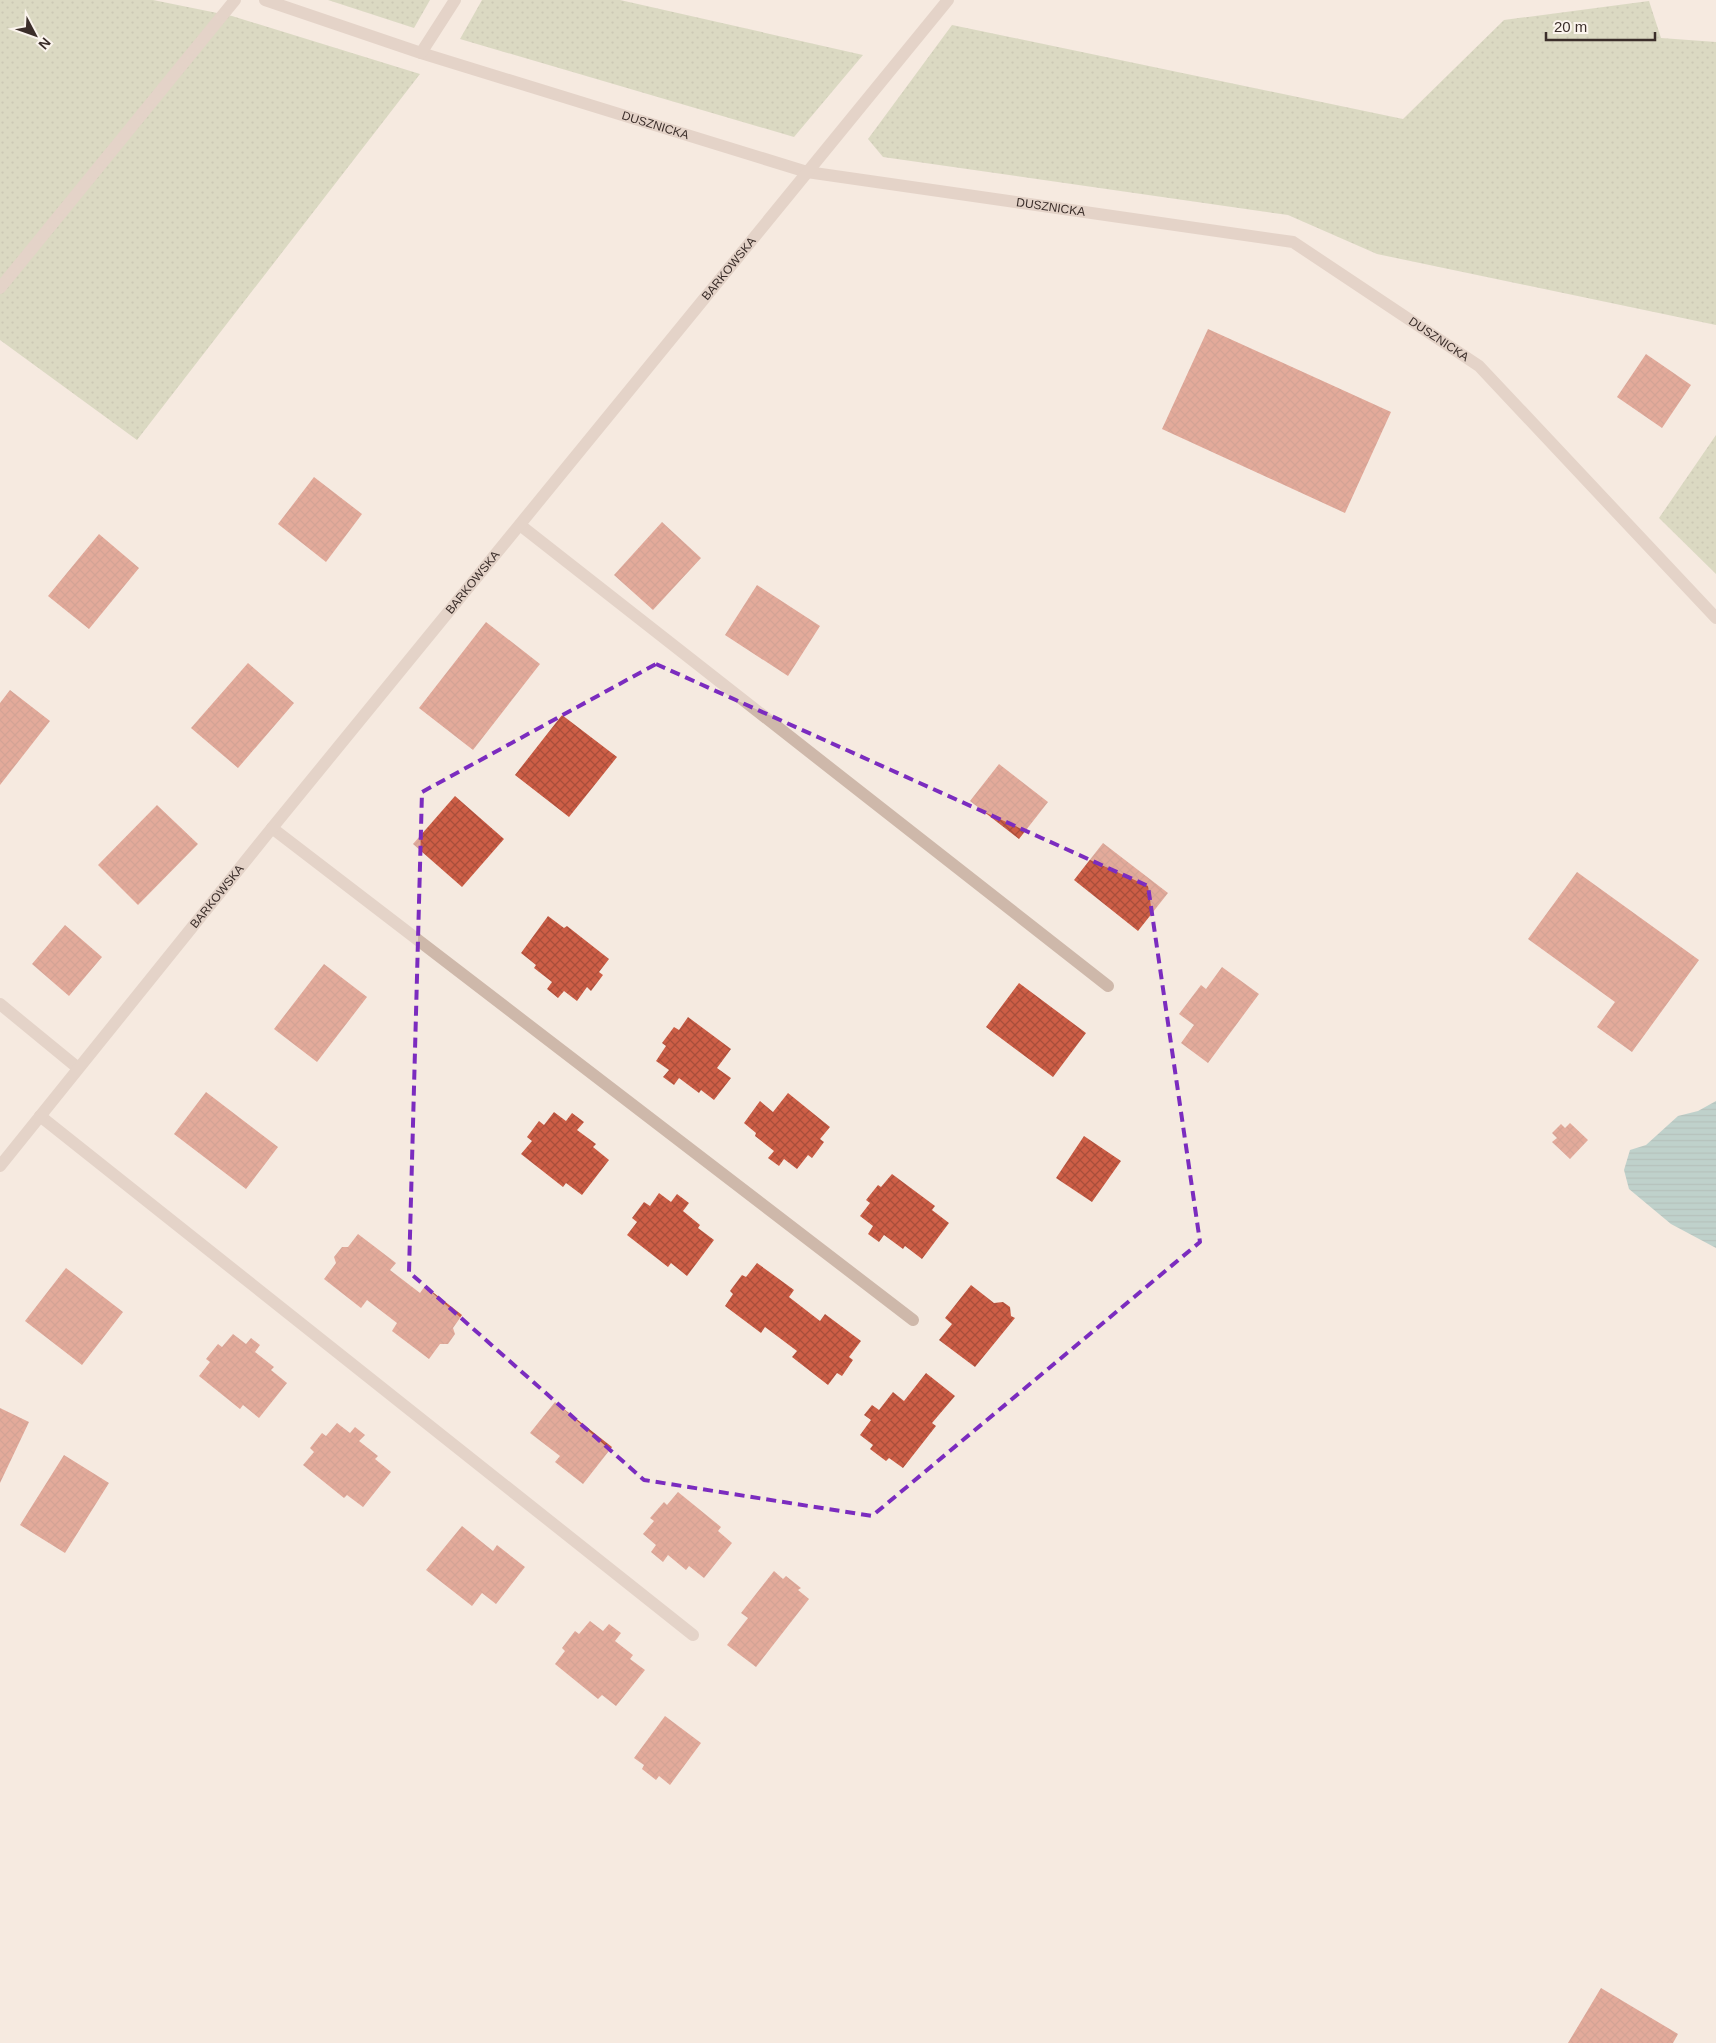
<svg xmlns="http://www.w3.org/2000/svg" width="1716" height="2043" viewBox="0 0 1716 2043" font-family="Arial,sans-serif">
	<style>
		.grass { fill: url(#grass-dots) }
		.water { fill: url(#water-rules) }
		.building { fill: url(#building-cross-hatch) }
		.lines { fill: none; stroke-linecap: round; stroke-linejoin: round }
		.minor { stroke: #ceb8aa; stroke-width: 12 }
		.marked { fill: none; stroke: #7b2cbf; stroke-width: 4; stroke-dasharray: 10 6; stroke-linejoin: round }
		.labels { text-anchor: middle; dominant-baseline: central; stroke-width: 4; stroke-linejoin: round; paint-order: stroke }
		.street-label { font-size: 12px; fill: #3b2e2a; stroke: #fbf4ed }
	</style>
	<defs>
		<pattern id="grass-dots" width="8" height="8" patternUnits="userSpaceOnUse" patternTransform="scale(1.25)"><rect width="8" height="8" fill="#bbc59e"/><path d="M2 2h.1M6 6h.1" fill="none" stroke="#99a081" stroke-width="1.8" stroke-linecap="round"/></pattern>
		<pattern id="water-rules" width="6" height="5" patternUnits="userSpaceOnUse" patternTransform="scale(1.25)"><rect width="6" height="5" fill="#7db4b2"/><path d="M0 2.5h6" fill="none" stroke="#689391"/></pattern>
		<pattern id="building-cross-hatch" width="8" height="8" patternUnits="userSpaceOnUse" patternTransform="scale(1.25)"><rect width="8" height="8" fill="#cd5e46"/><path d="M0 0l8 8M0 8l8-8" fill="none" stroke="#a84e3b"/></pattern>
	</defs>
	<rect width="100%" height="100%" fill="#f5eae0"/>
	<path class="grass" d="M0,0H153L232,16L420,74L137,440L0,340Z
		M328,0H430L414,28Z
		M482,0H620L863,55L794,137L460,39Z
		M1649,1L1661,38L1716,42V325L1377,254L1288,215L883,157L868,139L952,25L1403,119L1504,20Z
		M1716,435V574L1659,518Z"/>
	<path class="water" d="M1716,1101V1248L1671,1224L1629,1189L1624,1170L1630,1150L1646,1145L1678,1116L1698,1111Z"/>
	<path class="building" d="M1208,329L1391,412L1345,513L1162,429Z
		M1646,354L1691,385L1662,428L1617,397Z
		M314,477L362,514L326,562L278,524Z
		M662,522L701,558L653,610L614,575Z
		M99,534L139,568L89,629L48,596Z
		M757,585L820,626L788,676L725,635Z
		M486,622L540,664L473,750L419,708Z
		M248,663L294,703L238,768L191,728Z
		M10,690L50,721L0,785V703Z
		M562,715L617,757L569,817L515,775Z
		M999,764L1048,802L1019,839L970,801Z
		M455,796L504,839L462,887L413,844Z
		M157,805L198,844L138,905L98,865Z
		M1103,843L1168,893L1138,931L1074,880Z
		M1577,872L1699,960L1632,1052L1597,1027L1615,1002L1528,939Z
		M548,916L564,928L567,926L609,959L599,972L603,975L591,991L587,987L577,1001L564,991L558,998L547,989L552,982L534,968L536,965L521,953Z
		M65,925L102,957L69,996L32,964Z
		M324,964L367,997L317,1062L274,1029Z
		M1222,967L1259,994L1208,1063L1181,1043L1194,1025L1179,1014L1201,985L1206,989Z
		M1019,983L1086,1033L1053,1077L986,1027Z
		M688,1017L731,1049L717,1068L731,1078L714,1100L701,1090L699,1093L679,1078L674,1085L663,1077L669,1070L656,1061L666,1046L662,1043L674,1027L679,1030Z
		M206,1092L278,1147L246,1189L174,1134Z
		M788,1093L830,1127L820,1139L824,1142L812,1158L808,1155L797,1169L784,1159L779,1166L768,1158L774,1151L755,1136L756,1133L744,1123L760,1101L773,1112Z
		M554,1112L566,1121L572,1113L584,1122L577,1130L596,1144L593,1147L609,1160L582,1195L566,1183L563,1187L521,1154L532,1141L527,1137L539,1121L544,1125Z
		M1570,1123L1588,1140L1570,1159L1552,1142L1557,1138L1552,1133L1561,1124L1565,1128Z
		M1084,1136L1121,1161L1092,1202L1056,1178Z
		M892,1174L935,1206L932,1210L949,1223L922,1259L905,1246L903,1249L884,1235L879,1242L868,1234L873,1226L860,1216L870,1203L866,1200L878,1185L881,1187Z
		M659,1193L671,1202L677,1194L689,1203L683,1211L700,1225L698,1228L714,1240L687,1276L671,1263L668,1267L627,1235L637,1222L632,1218L644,1202L650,1206Z
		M358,1234L396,1263L390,1270L420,1293L425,1286L462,1315L453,1328L455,1334L448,1344H440L429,1359L392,1331L397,1323L367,1300L361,1308L324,1279L336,1263L334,1257L342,1247H348Z
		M757,1263L794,1290L789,1297L820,1321L825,1314L861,1341L849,1357L853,1360L842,1376L837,1373L828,1385L792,1357L797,1351L765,1327L761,1333L725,1306L733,1294L730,1291L742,1275L746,1277Z
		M66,1268L123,1312L82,1365L25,1321Z
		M971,1285L994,1303L1003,1302L1010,1307L1011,1316L1015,1318L975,1367L939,1340L952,1324L945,1318Z
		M233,1334L246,1344L251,1338L260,1345L255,1352L274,1367L271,1370L287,1383L259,1418L243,1405L240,1409L199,1376L210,1362L206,1359L218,1344L222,1347Z
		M926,1373L955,1396L932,1423L936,1426L903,1468L889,1458L886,1461L870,1449L873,1445L860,1435L871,1420L864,1415L872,1405L879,1410L893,1392L904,1401Z
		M555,1402L612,1447L583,1484L555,1462L560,1456L530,1433Z
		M0,1408L29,1422L0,1483Z
		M337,1423L350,1433L355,1427L365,1435L359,1441L378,1456L375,1459L391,1472L363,1507L347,1495L344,1498L303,1465L314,1452L310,1448L322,1433L326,1436Z
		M64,1455L109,1483L65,1553L20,1525Z
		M678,1492L721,1527L718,1531L732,1543L704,1578L689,1566L686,1570L668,1555L663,1562L651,1552L656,1545L643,1534L654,1521L650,1518L664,1502L667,1505Z
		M462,1526L493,1551L497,1545L525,1567L496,1604L482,1593L472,1606L426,1570Z
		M774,1571L783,1579L786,1576L801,1588L798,1590L809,1599L756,1667L727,1645L748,1618L741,1613Z
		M590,1621L603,1631L609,1624L621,1633L615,1641L633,1655L630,1659L645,1670L616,1706L602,1695L598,1699L555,1664L565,1651L562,1648L575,1631L579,1634Z
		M665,1716L701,1743L670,1785L659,1776L656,1780L642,1769L644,1765L634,1758Z
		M1601,1988L1678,2034L1673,2043H1568Z"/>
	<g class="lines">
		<g class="minor">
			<path id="s1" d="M265,0L421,53L807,172L1293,242L1479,366L1716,618"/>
			<path d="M421,53L455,0"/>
			<path d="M0,288L235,0"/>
			<path d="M520,525L1108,986"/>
			<path d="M272,828L913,1320"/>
			<path d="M0,1004L78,1068"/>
			<path d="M40,1116L693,1635"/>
			<path id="s2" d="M0,1166L272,828L948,0"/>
		</g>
	</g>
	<path d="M0 0H1716V2043H0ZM656,664L1148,886L1200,1242L872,1516L644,1480L409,1272L422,792Z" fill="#f5eae0" fill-opacity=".55" fill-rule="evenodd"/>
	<path class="marked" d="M656,664L1148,886L1200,1242L872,1516L644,1480L409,1272L422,792Z"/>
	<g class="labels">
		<g class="street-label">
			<text stroke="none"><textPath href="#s1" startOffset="410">DUSZNICKA</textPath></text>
			<text stroke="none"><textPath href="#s1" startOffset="815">DUSZNICKA</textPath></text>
			<text stroke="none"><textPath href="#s2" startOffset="1156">BARKOWSKA</textPath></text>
			<text stroke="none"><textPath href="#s1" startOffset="1235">DUSZNICKA</textPath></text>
			<text stroke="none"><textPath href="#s2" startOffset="751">BARKOWSKA</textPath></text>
			<text stroke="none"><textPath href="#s2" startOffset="346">BARKOWSKA</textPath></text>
		</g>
	</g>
	<g transform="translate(35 35) rotate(131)" stroke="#fbf4ed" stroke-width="4" paint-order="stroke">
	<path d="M0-4L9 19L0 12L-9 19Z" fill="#3b2e2a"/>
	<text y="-8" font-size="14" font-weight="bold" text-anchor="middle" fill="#3b2e2a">N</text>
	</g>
	<path d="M1546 32v8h109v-8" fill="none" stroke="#3b2e2a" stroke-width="2.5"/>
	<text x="1554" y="32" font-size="15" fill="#3b2e2a" stroke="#fbf4ed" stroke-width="4" paint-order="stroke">20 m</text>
</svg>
